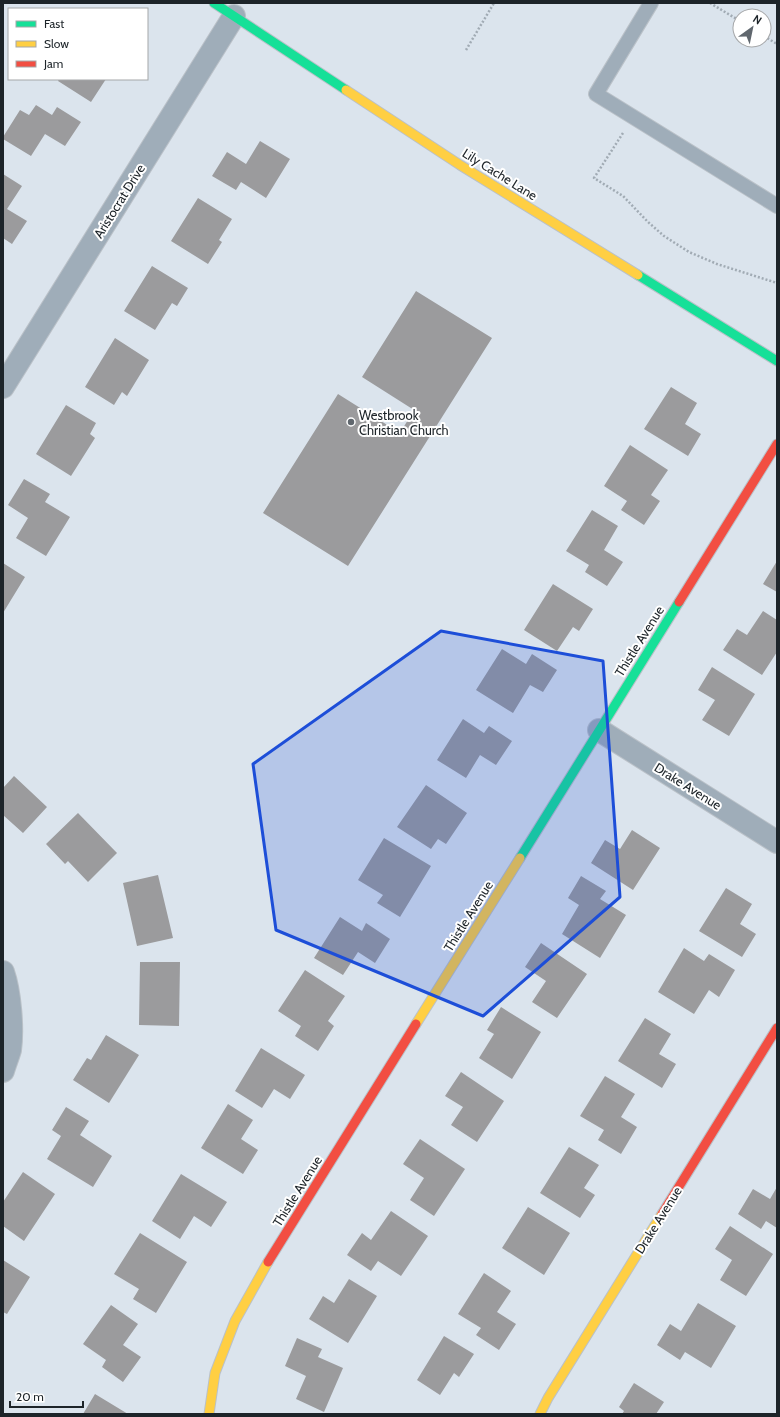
<svg xmlns="http://www.w3.org/2000/svg" width="780" height="1417" viewBox="0 0 780 1417" font-family="Cabin,sans-serif">
	<style>
		.building { fill: #9b9b9d }
		.lines { fill: none; stroke-linecap: round; stroke-linejoin: round }
		.lane-casing { stroke: #bac1c8; stroke-width: 16 }
		.street-casing { stroke: #bac1c8; stroke-width: 24 }
		.fast-casing { stroke: #bac1c8; stroke-width: 11 }
		.slow-casing { stroke: #bac1c8; stroke-width: 11 }
		.jam-casing { stroke: #bac1c8; stroke-width: 11 }
		.path { stroke: #a1abb4; stroke-width: 2.5; stroke-dasharray: 2 2; stroke-linecap: butt }
		.lane { stroke: #9fadb9; stroke-width: 14 }
		.street { stroke: #9fadb9; stroke-width: 22 }
		.fast { stroke: #16e098; stroke-width: 9 }
		.slow { stroke: #ffcf43; stroke-width: 9 }
		.jam { stroke: #f24e42; stroke-width: 9 }
		.marked { fill: #1d4ed8; fill-opacity: 0.2; stroke: #1d4ed8; stroke-width: 3; stroke-linejoin: round }
		.poi-dot { fill: #60676e; stroke: #fff; stroke-width: 1.5 }
		.labels { text-anchor: middle; dominant-baseline: central; stroke-width: 4; stroke-linejoin: round; paint-order: stroke }
		.street-label { font-size: 13px; fill: #1d2429; stroke: #fff }
		.poi-label { font-size: 13px; fill: #1d2429; stroke: #fff; text-anchor: start }
	</style>
	<rect width="100%" height="100%" fill="#dbe4ed"/>
	<path class="building" d="M59,79H106L91,102L58,81Z
		M36,105L52,115L57,107L81,122L65,146L45,134L31,156L3,139V137L20,110L29,115Z
		M260,141L290,159L266,198L241,182L236,190L212,176L227,152L246,164Z
		M3,174L22,186L7,209L27,221L12,244L3,238Z
		M198,198L232,219L219,240L222,242L208,264L171,241Z
		M152,266L188,288L177,306L172,303L155,330L124,311Z
		M416,291L492,338L348,566L263,513L338,394L400,433L414,410L362,377Z
		M115,338L149,360L127,396L122,392L114,405L85,387Z
		M671,387L697,403L685,424L701,434L688,456L644,429Z
		M66,405L96,423L90,434L95,438L71,476L36,454Z
		M630,445L668,470L651,495L660,501L644,525L621,510L627,501L604,486Z
		M24,479L50,494L45,502L70,517L46,556L16,538L28,518L8,505Z
		M592,510L618,526L604,550L623,562L607,586L585,572L589,565L566,551Z
		M777,561V592L763,584Z
		M3,563L25,577L3,613Z
		M553,584L593,609L579,631L573,627L557,651L524,630Z
		M763,611L777,620V652L762,675L723,650L737,629L747,635Z
		M502,649L526,664L532,654L557,670L543,692L530,685L513,713L476,690Z
		M712,667L755,694L729,736L702,720L715,700L698,690Z
		M463,719L484,733L489,726L512,741L496,765L480,755L466,778L437,760Z
		M14,776L47,807L23,833L3,815V788Z
		M426,785L467,813L446,844L438,839L431,849L397,827Z
		M78,813L117,853L88,882L68,861L65,864L46,844Z
		M632,830L660,848L633,890L591,863L605,840L620,849Z
		M384,838L431,866L400,917L377,903L383,895L358,880Z
		M158,875L173,938L137,946L123,883Z
		M581,876L606,891L600,899L626,915L600,958L562,934L579,905L568,898Z
		M726,888L752,904L740,924L756,934L742,957L699,931Z
		M340,917L362,931L366,923L390,939L375,963L358,952L343,975L314,958Z
		M541,943L587,974L557,1018L532,1002L546,981L525,967Z
		M684,948L704,961L709,954L735,970L719,997L709,990L694,1014L658,992Z
		M140,962H180L179,1026L139,1025Z
		M305,970L345,996L328,1021L334,1026L318,1051L295,1036L301,1026L278,1011Z
		M501,1007L541,1032L512,1079L479,1058L494,1034L487,1030Z
		M645,1018L671,1034L659,1054L676,1064L662,1088L618,1061Z
		M106,1035L139,1055L109,1103L73,1080L87,1058L91,1060Z
		M261,1048L305,1075L290,1099L274,1089L262,1108L235,1091Z
		M461,1072L504,1101L477,1142L451,1125L463,1107L445,1096Z
		M605,1076L635,1094L621,1117L637,1127L621,1154L598,1140L604,1130L580,1116Z
		M228,1104L253,1120L241,1139L258,1150L243,1174L201,1148Z
		M66,1107L89,1121L80,1135L112,1156L93,1187L47,1159L61,1136L52,1130Z
		M420,1139L465,1169L434,1216L410,1200L424,1178L403,1164Z
		M569,1147L599,1165L584,1188L595,1195L580,1218L540,1193Z
		M23,1172L55,1194L24,1241L3,1226V1202Z
		M181,1174L227,1202L211,1227L194,1216L180,1239L152,1221Z
		M777,1187V1228L766,1221L761,1229L738,1214L753,1189L770,1199Z
		M528,1207L570,1233L544,1275L502,1248Z
		M391,1211L428,1236L401,1276L378,1261L371,1271L347,1255L362,1233L371,1240Z
		M730,1226L773,1254L746,1296L720,1280L732,1260L715,1249Z
		M140,1233L187,1262L156,1313L133,1299L139,1289L114,1274Z
		M3,1260L30,1277L7,1314L3,1312Z
		M484,1273L511,1291L497,1312L516,1324L499,1350L476,1335L481,1328L458,1314Z
		M349,1279L377,1296L348,1343L309,1319L323,1296L334,1303Z
		M698,1303L736,1326L711,1368L685,1352L680,1360L657,1345L670,1324L681,1331Z
		M111,1305L138,1324L123,1345L141,1357L123,1382L102,1367L106,1360L83,1344Z
		M444,1336L474,1354L459,1377L454,1373L440,1395L417,1380Z
		M297,1338L322,1349L318,1357L343,1368L324,1412L296,1399L306,1376L285,1366Z
		M634,1383L664,1402L656,1414H622L624,1411L619,1407Z
		M95,1394L128,1414H83Z"/>
	<g class="lines">
		<g class="lane-casing">
			<path id="lane" d="M651,3L596,94L777,206"/>
		</g>
		<g class="street-casing">
			<path id="street" d="M3,387L234,16
				M599,730L777,842
				M3,972C10,992 13,1029 10,1050C8,1057 5,1064 3,1071"/>
		</g>
		<g class="fast-casing">
			<path id="fast" d="M214,3L346,90
				M638,275L777,361
				M520,858L679,602"/>
		</g>
		<g class="slow-casing">
			<path id="slow" d="M346,90L460,165L638,275
				M416,1024L520,858
				M209,1414L215,1373L235,1321L268,1262
				M540,1414L548,1398L662,1214"/>
		</g>
		<g class="jam-casing">
			<path id="jam" d="M679,602L777,444
				M662,1214L777,1028
				M268,1262L416,1024"/>
		</g>
		<path class="path" d="M710,3L740,21
			M764,36L777,44
			M466,50L494,3
			M623,133L594,178L623,196L648,222L664,236L689,252L717,264L777,283"/>
		<use href="#lane" class="lane"/>
		<use href="#street" class="street"/>
		<use href="#fast" class="fast"/>
		<use href="#slow" class="slow"/>
		<use href="#jam" class="jam"/>
	</g>
	<path class="marked" d="M441,631L603,661L620,897L483,1016L276,930L253,764Z"/>
	<circle class="poi-dot" cx="351" cy="422" r="4"/>
	<g class="labels">
		<g class="street-label">
			<text transform="translate(500 174) rotate(32)">Lily Cache Lane</text>
			<text transform="translate(119 201) rotate(-58)">Aristocrat Drive</text>
			<text transform="translate(639 641) rotate(-58)">Thistle Avenue</text>
			<text transform="translate(688 786) rotate(32)">Drake Avenue</text>
			<text transform="translate(468 916) rotate(-58)">Thistle Avenue</text>
			<text transform="translate(297 1191) rotate(-58)">Thistle Avenue</text>
			<text transform="translate(658 1220) rotate(-58)">Drake Avenue</text>
		</g>
		<g class="poi-label">
			<text x="359" y="415">Westbrook<tspan x="359" dy="15">Christian Church</tspan></text>
		</g>
	</g>
	<rect width="780" height="1417" fill="none" stroke="#1d2429" stroke-width="8"/>
	<rect x="8" y="8" width="140" height="72" fill="#ffffff" stroke="#a5a7a9"/>
	<rect x="16" y="21" width="20" height="6" fill="#16e098" stroke="#a5a7a9"/>
	<text x="44" y="28" font-size="12" fill="#1d2429">Fast</text>
	<rect x="16" y="41" width="20" height="6" fill="#ffcf43" stroke="#a5a7a9"/>
	<text x="44" y="48" font-size="12" fill="#1d2429">Slow</text>
	<rect x="16" y="61" width="20" height="6" fill="#f24e42" stroke="#a5a7a9"/>
	<text x="44" y="68" font-size="12" fill="#1d2429">Jam</text>
	<g transform="translate(752 28) rotate(33)"><circle r="19" fill="#ffffff" stroke="#a5a7a9"/>
	<path d="M0-3L7 15L0 10L-7 15Z" fill="#60676e"/>
	<text y="-6" font-size="11" font-weight="bold" text-anchor="middle" fill="#1d2429">N</text>
	</g>
	<path d="M10 1401v6h73v-6" fill="none" stroke="#1d2429" stroke-width="2"/>
	<text x="16" y="1401" font-size="12" fill="#1d2429" stroke="#ffffff" stroke-width="3" paint-order="stroke">20 m</text>
</svg>
